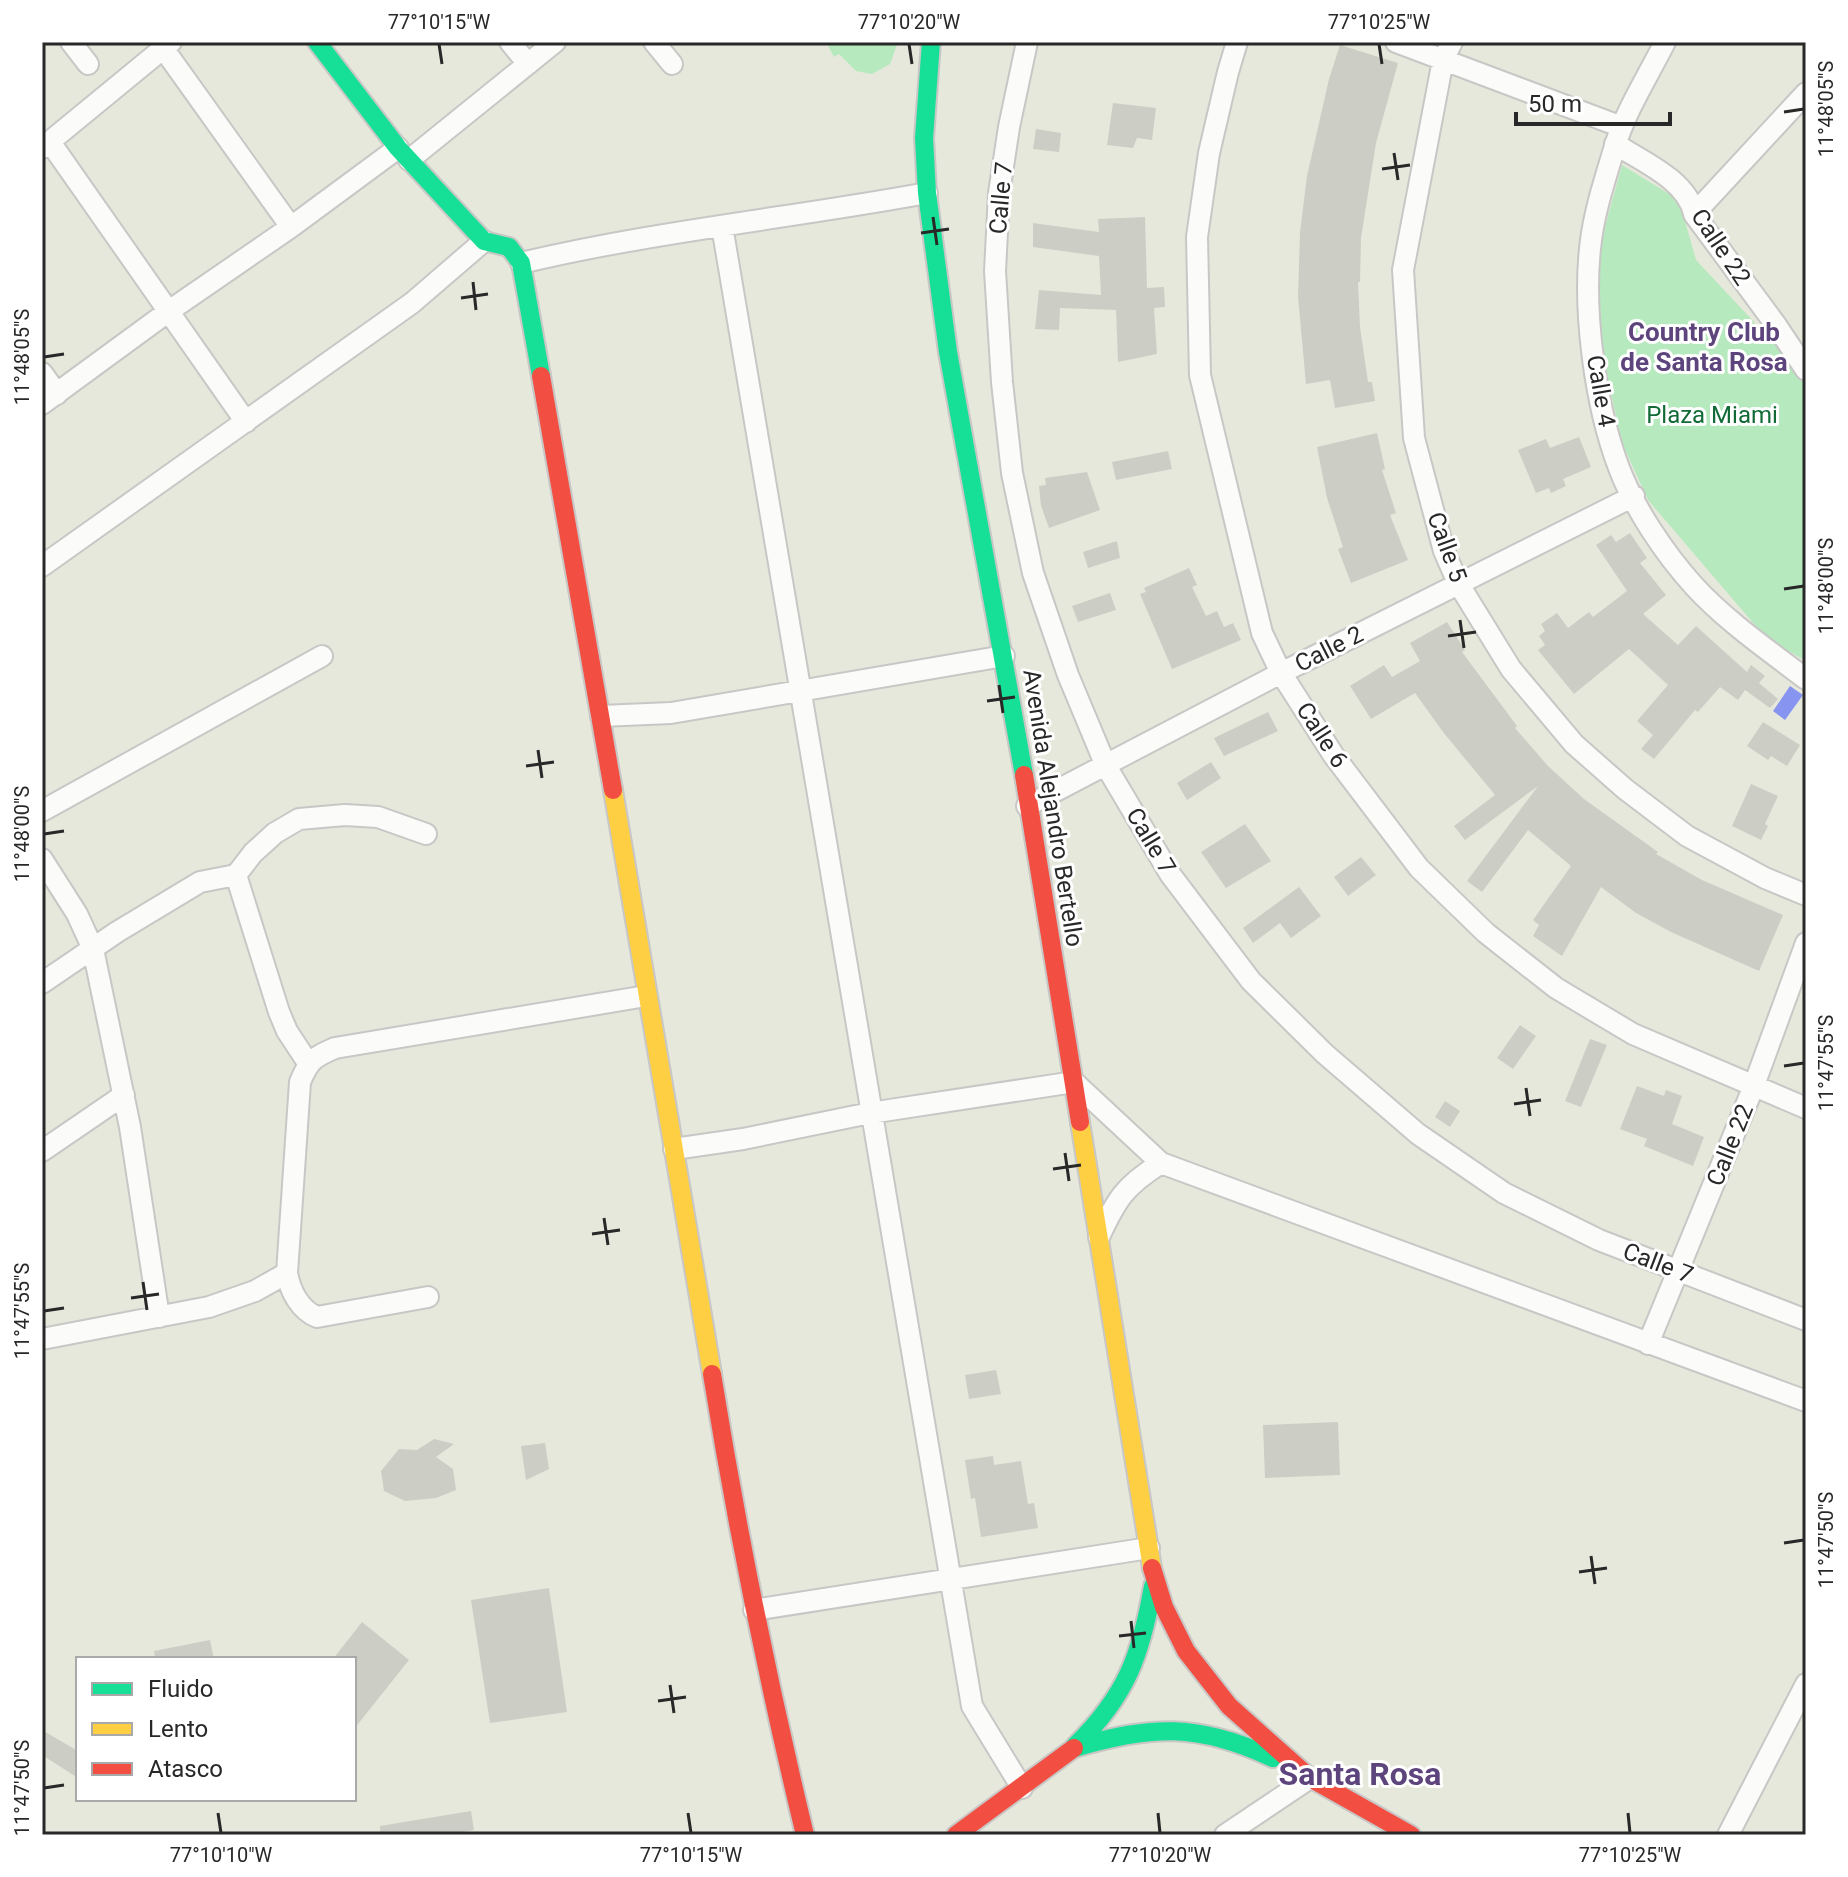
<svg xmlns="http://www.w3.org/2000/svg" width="1848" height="1877" viewBox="0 0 1848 1877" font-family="Roboto,sans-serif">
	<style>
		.green { fill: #b6e9be }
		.water { fill: #8795f1 }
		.building { fill: #cccec6 }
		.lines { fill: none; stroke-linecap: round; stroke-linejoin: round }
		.street-casing { stroke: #c8c7c6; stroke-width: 24 }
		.fast-casing { stroke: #c8c7c6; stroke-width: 22 }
		.slow-casing { stroke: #c8c7c6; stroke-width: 22 }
		.jam-casing { stroke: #c8c7c6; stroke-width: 22 }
		.street { stroke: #fbfcfa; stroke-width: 20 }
		.fast { stroke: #16e098; stroke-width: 18 }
		.slow { stroke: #ffcf43; stroke-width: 18 }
		.jam { stroke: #f24e42; stroke-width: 18 }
		.ticks { fill: none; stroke: #282828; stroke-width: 3 }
		.labels { text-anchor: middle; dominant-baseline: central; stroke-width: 6; stroke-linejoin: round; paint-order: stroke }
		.street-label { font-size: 24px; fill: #282828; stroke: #fff }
		.park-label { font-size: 24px; fill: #126b36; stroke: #fff }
		.neighbourhood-label { font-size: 26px; font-weight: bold; fill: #5d447d; stroke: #fff }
		.district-label { font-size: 32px; font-weight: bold; fill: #5d447d; stroke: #fff }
		.neatline { fill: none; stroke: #282828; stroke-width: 3 }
		.ticks-label { font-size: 20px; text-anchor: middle; fill: #282828 }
	</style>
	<rect width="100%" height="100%" fill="#e6e8dc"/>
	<path class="green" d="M826,42H898L890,64L872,74L856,71L839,54L834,57Z
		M1622,165L1679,200L1696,260L1797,368L1806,381V661L1766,638L1648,500L1622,443L1601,348L1599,249Z"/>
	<path class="water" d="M1790,686L1803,695L1785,720L1773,711Z"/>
	<path class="building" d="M1340,45L1398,63L1376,143L1361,238L1360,282H1358L1360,327L1368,382H1372L1375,401L1335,408L1330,380L1306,384L1298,297L1300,232L1307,176L1329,79Z
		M1113,103L1156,108L1152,140L1137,138L1133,148L1107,145Z
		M1036,129L1061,133L1059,152L1033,149Z
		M1145,217L1147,288L1164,287L1165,307L1154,308L1157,354L1118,362L1116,310L1060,308L1059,330L1035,329L1039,290L1101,295L1099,256L1033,247V223L1099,232L1098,219Z
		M1377,433L1385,469L1382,470L1396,513L1390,515L1408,560L1351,583L1338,549L1343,547L1327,498L1317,447Z
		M1579,437L1591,467L1563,479L1566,486L1551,493L1549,488L1536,493L1518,450L1546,439L1550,448Z
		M1168,451L1172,469L1116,480L1112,462Z
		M1087,472L1100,510L1049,528L1041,506L1039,486L1046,485L1045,478Z
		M1630,533L1647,558L1640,563L1666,595L1643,614L1678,645L1696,626L1747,672L1751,665L1765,676L1759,683L1778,699L1770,708L1745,690L1738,700L1720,687L1698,712L1695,710L1654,759L1641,749L1653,735L1637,721L1668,685L1629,649L1574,694L1538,650L1545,645L1539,636L1545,631L1541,624L1557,613L1568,628L1589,612L1593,617L1627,591L1596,545L1611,535L1616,542Z
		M1117,541L1120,558L1088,568L1083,552Z
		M1189,568L1197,585L1192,587L1206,616L1217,611L1224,627L1233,623L1241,640L1172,669L1140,594L1146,592L1144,588Z
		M1110,593L1116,610L1078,622L1072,606Z
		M1447,622L1465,650L1462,652L1517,726L1515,728L1548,766L1584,799L1658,852L1656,854L1702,880L1783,915L1759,971L1671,932L1636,913L1601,887L1562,956L1533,936L1539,925L1533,920L1571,866L1528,830L1482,892L1467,881L1538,786L1465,840L1454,826L1495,795L1443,732L1415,693L1371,719L1350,686L1384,665L1392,677L1420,661L1410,643Z
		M1268,712L1278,731L1224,756L1214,738Z
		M1763,722L1800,745L1787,766L1771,756L1768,760L1747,746Z
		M1211,762L1221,778L1187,800L1177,783Z
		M1751,784L1778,796L1765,824L1768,826L1761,840L1732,826Z
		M1245,824L1271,861L1226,888L1201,852Z
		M1361,857L1376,875L1348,896L1334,877Z
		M1299,887L1321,916L1291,938L1280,923L1253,943L1243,928Z
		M1520,1025L1536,1036L1513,1069L1497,1058Z
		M1590,1039L1607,1045L1581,1107L1565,1101Z
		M1637,1086L1664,1096L1666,1090L1682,1096L1672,1124L1704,1137L1693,1166L1644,1146L1647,1139L1620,1129Z
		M1445,1101L1460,1111L1450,1127L1435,1117Z
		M996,1370L1001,1394L969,1399L965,1375Z
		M1338,1422L1340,1475L1265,1478L1263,1425Z
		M434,1439L454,1444L436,1457L453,1469L456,1490L436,1498L405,1501L384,1491L381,1471L399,1449L417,1450Z
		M545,1443L549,1469L526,1480L521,1446Z
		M993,1456L994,1465L1021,1461L1028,1504L1034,1503L1038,1528L981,1537L975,1498L971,1499L965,1460Z
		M549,1588L567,1712L490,1723L471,1600Z
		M362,1622L409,1660L354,1729V1659H333Z
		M210,1640L214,1659H155L154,1651Z
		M42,1730L78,1751V1778L42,1755Z
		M471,1811L474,1830L444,1835H380V1826Z"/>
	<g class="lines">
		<g class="street-casing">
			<path id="street" d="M71,42L88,64
				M510,42L528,64
				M654,42L672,64
				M1027,42L1009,127L999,193L995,271L1002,382L1012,473L1033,573L1068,675L1106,766L1170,874L1251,981L1325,1054L1418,1134L1504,1193L1599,1240L1806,1320
				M1237,42L1228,72L1209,153L1197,237L1200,375L1262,633L1281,673L1334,756L1419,868L1486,933L1556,988L1633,1034L1806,1108
				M1396,42L1622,127
				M1452,42L1443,60L1403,270L1414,438L1444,551L1458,583L1511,669L1574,744L1625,789L1687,836L1765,878L1806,895
				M1665,42C1648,76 1626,110 1615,146C1606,176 1595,209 1591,240C1582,308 1595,405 1619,468C1634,508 1665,554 1694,586C1726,621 1768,650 1806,679
				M163,48L291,227
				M50,142L246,422
				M1615,144C1642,161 1688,181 1694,214L1776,325L1806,370
				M42,148L171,42
				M409,160L555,42
				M1694,214L1806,93
				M722,226L972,1706L1022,1788
				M521,263C655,231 792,218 927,193
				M42,373L57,394
				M42,404L169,311L291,227L398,148
				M42,566L412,303L484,241
				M601,716L671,713L1004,656
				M1027,806L1281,673L1634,496
				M42,811L322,656
				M42,859L77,914L93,949L130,1127L159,1317
				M236,875L279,1012L287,1031L308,1063
				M42,983L117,932L200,882L236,875L253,853L275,833L299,819L345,815L378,817L426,834
				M674,1149L743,1139L870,1113L1074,1082L1161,1163L1806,1401
				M42,1151L124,1095
				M1099,1237C1117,1198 1125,1186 1161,1163
				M287,1273C290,1291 300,1310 317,1317L428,1297
				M42,1339L209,1307L255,1291L287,1273L300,1082C309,1060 314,1057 335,1048L646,996
				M1648,1344L1753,1088L1806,943
				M754,1610L1149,1548
				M1225,1835L1310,1778
				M1728,1835L1806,1684"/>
		</g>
		<g class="fast-casing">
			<path id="fast" d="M317,42L398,148L484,241L509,247L521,263L541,376
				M931,42L924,138L927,193L948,352L1024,775
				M1075,1746C1126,1696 1141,1656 1153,1586
				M1074,1748C1152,1725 1198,1723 1273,1758"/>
		</g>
		<g class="slow-casing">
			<path id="slow" d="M613,790L712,1374
				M1080,1122L1152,1568"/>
		</g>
		<g class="jam-casing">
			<path id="jam" d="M541,376L613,790
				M1024,775L1080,1122
				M712,1374C737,1529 768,1682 805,1835
				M1152,1568L1164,1607L1186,1651L1229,1706L1310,1778L1411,1835
				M956,1835L1074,1748"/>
		</g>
		<use href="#street" class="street"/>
		<use href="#fast" class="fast"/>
		<use href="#slow" class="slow"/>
		<use href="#jam" class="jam"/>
	</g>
	<path class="ticks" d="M439,44L442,64M909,44L912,64M1379,44L1382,64M1784,112L1804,109M1394,153L1398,180M1382,169L1410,165M933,217L937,245M921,233L949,229M473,282L476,310M461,298L488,294M44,357L64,354M1784,589L1804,586M1460,620L1464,648M1448,636L1476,632M999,685L1003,713M987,701L1015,697M538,750L542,778M526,766L554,762M44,834L64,831M1784,1066L1804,1063M1526,1088L1530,1116M1514,1104L1541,1100M1065,1153L1069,1181M1053,1169L1081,1165M604,1218L608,1245M592,1234L620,1230M143,1282L147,1310M131,1298L159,1294M44,1311L64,1308M1784,1543L1804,1540M1591,1556L1595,1584M1579,1572L1607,1568M1131,1621L1134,1648M1119,1636L1146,1633M670,1685L674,1713M658,1701L686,1697M44,1788L64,1785M218,1813L221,1833M688,1813L691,1833M1158,1813L1160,1833M1628,1813L1630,1833"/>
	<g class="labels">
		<g class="street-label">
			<text transform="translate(1001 198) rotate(-85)">Calle 7</text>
			<text transform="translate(1721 247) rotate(56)">Calle 22</text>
			<text transform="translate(1601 391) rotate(80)">Calle 4</text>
			<text transform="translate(1447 547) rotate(70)">Calle 5</text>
			<text transform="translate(1329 649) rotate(-27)">Calle 2</text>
			<text transform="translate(1322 735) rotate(57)">Calle 6</text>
			<text transform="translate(1053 808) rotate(81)">Avenida Alejandro Bertello</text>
			<text transform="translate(1151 841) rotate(59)">Calle 7</text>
			<text transform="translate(1730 1145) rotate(-68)">Calle 22</text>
			<text transform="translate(1658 1263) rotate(21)">Calle 7</text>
		</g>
		<g class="park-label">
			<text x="1712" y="415">Plaza Miami</text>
		</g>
		<g class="neighbourhood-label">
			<text x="1704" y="332">Country Club<tspan x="1704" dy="30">de Santa Rosa</tspan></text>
		</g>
		<g class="district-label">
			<text x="1360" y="1774">Santa Rosa</text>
		</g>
	</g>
	<rect width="1848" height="1877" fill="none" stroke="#ffffff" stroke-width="88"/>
	<rect x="76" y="1657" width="280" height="144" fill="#ffffff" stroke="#a9a9a9" stroke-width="2"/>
	<rect x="92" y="1683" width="40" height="12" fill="#16e098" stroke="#a9a9a9" stroke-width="2"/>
	<text x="148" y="1697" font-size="24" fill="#282828">Fluido</text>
	<rect x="92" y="1723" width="40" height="12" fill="#ffcf43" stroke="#a9a9a9" stroke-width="2"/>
	<text x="148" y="1737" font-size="24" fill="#282828">Lento</text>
	<rect x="92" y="1763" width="40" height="12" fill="#f24e42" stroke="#a9a9a9" stroke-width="2"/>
	<text x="148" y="1777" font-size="24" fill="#282828">Atasco</text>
	<path d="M1516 112v12h154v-12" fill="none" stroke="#282828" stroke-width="4"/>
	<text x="1528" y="112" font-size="24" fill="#282828" stroke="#ffffff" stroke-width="6" paint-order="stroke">50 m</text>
	<rect x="44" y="44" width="1760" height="1789" class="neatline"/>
	<g class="ticks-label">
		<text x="439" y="29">77°10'15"W</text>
		<text x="909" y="29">77°10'20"W</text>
		<text x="1379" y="29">77°10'25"W</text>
		<text transform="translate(1826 109) rotate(-90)" y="7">11°48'05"S</text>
		<text transform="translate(22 357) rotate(-90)" y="7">11°48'05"S</text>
		<text transform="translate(1826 586) rotate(-90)" y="7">11°48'00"S</text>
		<text transform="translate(22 834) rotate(-90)" y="7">11°48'00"S</text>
		<text transform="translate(1826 1063) rotate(-90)" y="7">11°47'55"S</text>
		<text transform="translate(22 1311) rotate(-90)" y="7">11°47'55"S</text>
		<text transform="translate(1826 1540) rotate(-90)" y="7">11°47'50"S</text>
		<text transform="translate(22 1788) rotate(-90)" y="7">11°47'50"S</text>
		<text x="221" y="1862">77°10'10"W</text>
		<text x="691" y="1862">77°10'15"W</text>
		<text x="1160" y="1862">77°10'20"W</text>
		<text x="1630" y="1862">77°10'25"W</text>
	</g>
</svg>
